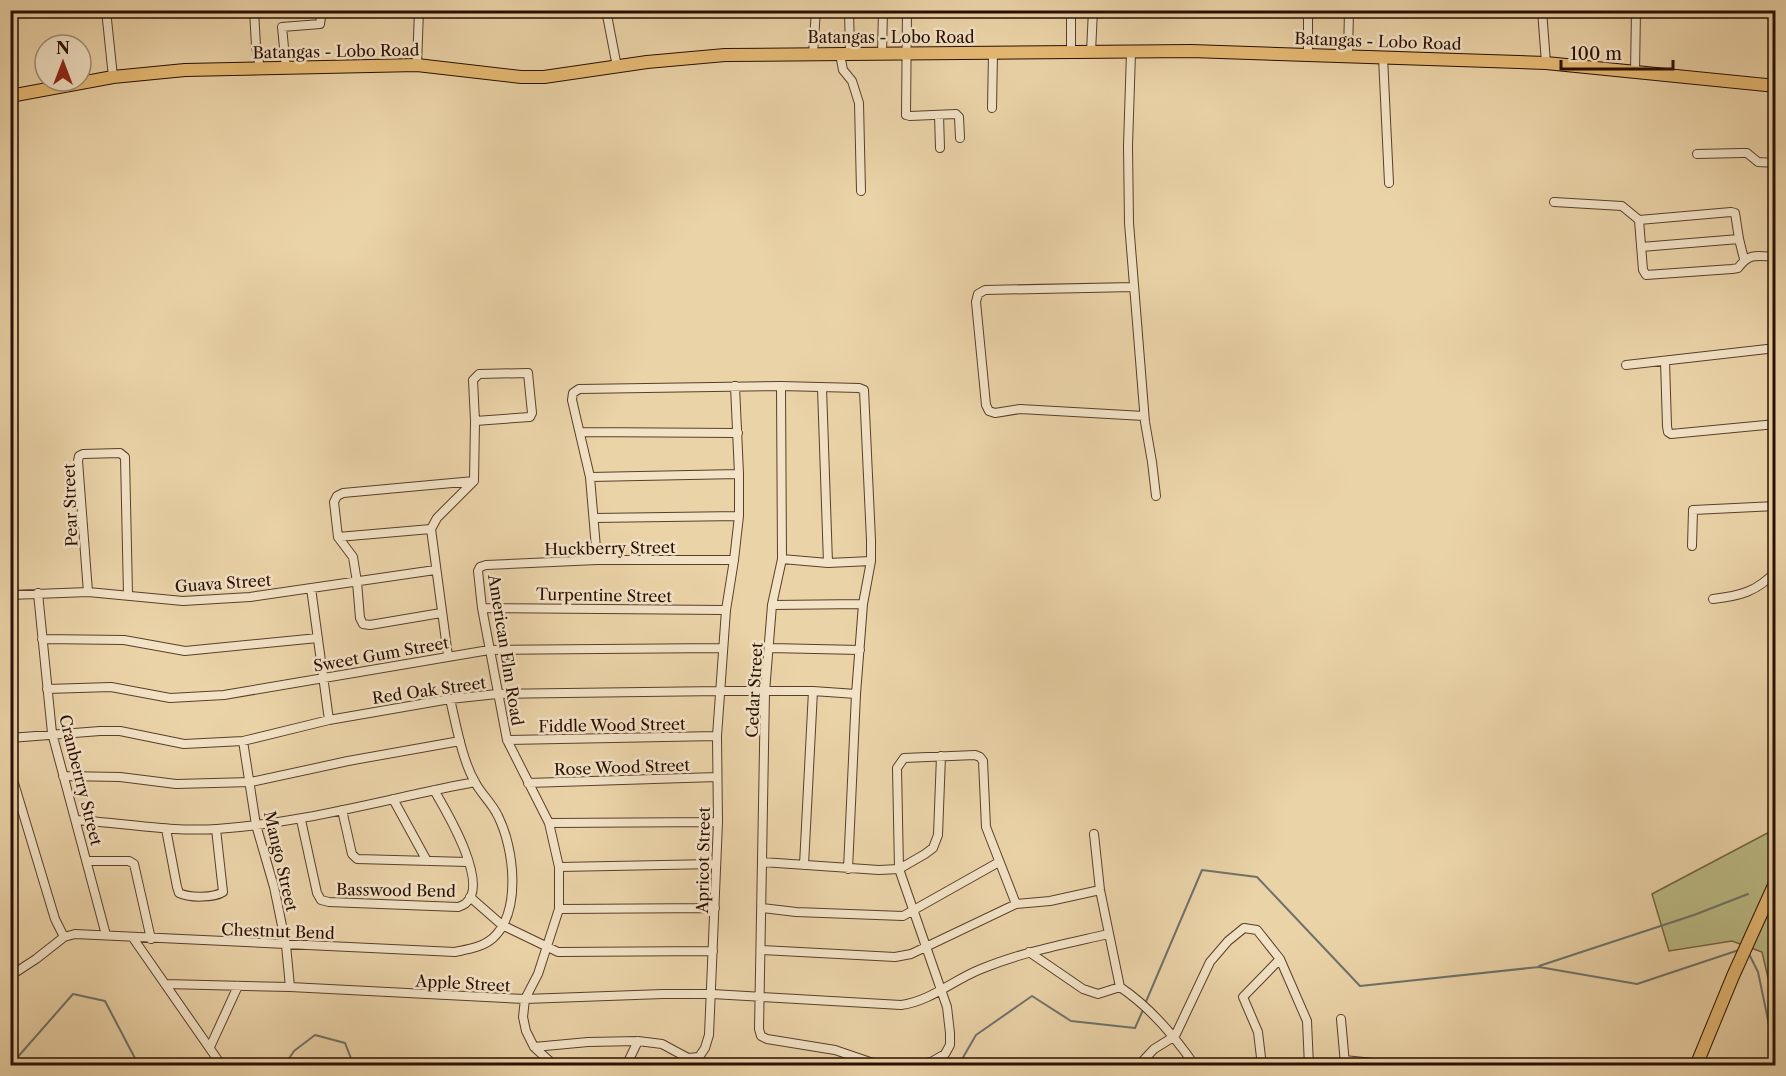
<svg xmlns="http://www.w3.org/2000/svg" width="1786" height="1076" viewBox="0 0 1786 1076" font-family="'Libre Caslon Text',serif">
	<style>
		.green { fill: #bbbb85; stroke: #726442; stroke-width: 1.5 }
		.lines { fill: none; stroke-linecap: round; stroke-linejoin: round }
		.stream { stroke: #6e726b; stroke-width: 2 }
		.minor-casing { stroke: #593f2a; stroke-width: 10 }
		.primary-casing { stroke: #280e00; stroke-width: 14 }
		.minor { stroke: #f2e2c6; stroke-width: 8 }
		.primary { stroke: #e6ba74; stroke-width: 12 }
		.labels { text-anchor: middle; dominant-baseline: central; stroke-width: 5; stroke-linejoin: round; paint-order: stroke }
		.street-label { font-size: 16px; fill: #280e00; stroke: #f2e2c6 }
	</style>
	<rect width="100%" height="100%" fill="#ebd3a8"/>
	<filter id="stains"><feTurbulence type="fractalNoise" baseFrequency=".00333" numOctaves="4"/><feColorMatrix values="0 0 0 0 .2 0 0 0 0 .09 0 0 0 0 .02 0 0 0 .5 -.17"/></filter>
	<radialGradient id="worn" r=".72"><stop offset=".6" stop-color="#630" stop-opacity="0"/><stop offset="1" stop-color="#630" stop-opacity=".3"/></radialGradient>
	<path class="green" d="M1775,829V1008L1762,952L1732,941L1669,951L1652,894Z"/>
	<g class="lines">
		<path class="stream" d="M1749,954L1758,972L1776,1058
			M1539,966L1694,915L1748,894
			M1145,1004L1202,870L1257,877L1360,986L1539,967L1637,984L1739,950
			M10,1060L16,1059L73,994L105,1001L139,1066
			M284,1066L294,1051L315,1035L345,1043L354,1066
			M958,1066L976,1035L1032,996L1071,1021L1135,1028L1143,1010"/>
		<g class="minor-casing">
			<path id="minor" d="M106,10L113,77
				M254,10L256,46L260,69
				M606,10L617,67
				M849,10L850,54
				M907,10L906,115L910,116L956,114L959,117L960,138
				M1071,10V53
				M1308,10V55
				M1542,10L1546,63
				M1091,52L1093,10
				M1131,52L1128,146L1129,223L1145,422L1152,462L1156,496
				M813,54L816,10
				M840,54L843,70L852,81L859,103L861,191
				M882,54L883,10
				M1348,56L1349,10
				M1383,57L1389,183
				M417,65L419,10
				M286,68L282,27L320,24L322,10
				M1635,72L1636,10
				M992,108L993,53
				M939,115L940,148
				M1697,154L1742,153H1747L1758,162L1776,163
				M1554,202L1622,206L1639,220L1643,270L1646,275L1732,269L1738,268C1750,252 1757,256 1776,257
				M1639,220L1731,212L1735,213L1739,239L1744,259
				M1641,247L1739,239
				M1134,287L985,290L978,294L976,302L986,405L989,411L995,413L1020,409L1144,416
				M1665,361L1667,426L1668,432L1671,434L1776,424
				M1626,365L1776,348
				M781,386L782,559L772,605L765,692L759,1029L761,1036L767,1039L835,1050L879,1065L903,1066
				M822,388L828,563
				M581,432L738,433
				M590,477L739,474
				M594,518L739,516
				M338,537L431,529
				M1692,546L1693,510L1776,506
				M782,559L828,563L871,561
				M597,560L590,477L572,400L573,393L579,389L781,386L859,388L864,390L871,540V561L863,604L856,694L848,869
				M734,560H597L486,565L480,567L478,571L482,608L507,740L549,823L559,867V909L538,974L525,999L523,1017L526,1031L534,1047L588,1042L638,1041L662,1044L688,1058L699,1057L705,1048L709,1035L718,822L717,736L726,610L734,560L739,516V474L735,386
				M311,588L329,720
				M88,592L78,461L79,456L83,454L120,453L125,457L128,594
				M38,593L52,733L106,935
				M10,595L88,592L183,601L250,597L435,570
				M1713,599C1739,596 1757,592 1776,571
				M772,605L863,604
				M482,608L726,610
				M441,613L370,625L363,624L360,618L357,582L353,557L338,537L334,502L337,496L343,493L474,481
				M42,639L124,640L185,651L318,638
				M770,648L860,650
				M448,656L431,529L437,518L474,481L475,421L473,380L479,374L528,373L532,413L530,417L475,421
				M47,689L111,687L170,698L224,695L489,650L722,648
				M10,738L100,731H120L184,744L243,741L329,720L450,699L497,694L721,691H813L856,694
				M507,740L717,736
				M243,741L256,825L274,887L286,945L290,987
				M10,770L55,919L64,937
				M63,776L120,777L176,784L251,782L348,761L460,741
				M528,783L717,777
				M393,799L427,861
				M342,810L352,854L357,859L468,862
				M76,820C123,823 170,832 217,829C305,823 389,798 475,782
				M301,820L317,893L321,900L329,902L458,907C461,906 464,905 466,903C490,883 445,809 434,790
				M549,823L718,822
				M166,829L177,887L179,893C189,898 214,898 223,892L216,829
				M1094,834L1100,890L1120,987C1151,1008 1174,1035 1195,1066
				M88,861H129L134,864L151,939
				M762,862L879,870L899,869L925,854L933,848L938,835L941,756
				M804,865L813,691
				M559,867L715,864
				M470,897L502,925L558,952L713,951
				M762,908L796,912L903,916L999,862
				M559,909L715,908
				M133,938L222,1066
				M762,950L895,957L911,954L1016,904L1050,901L1100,890
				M1029,952L1083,989L1098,994L1120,987
				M10,976L36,959L64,937L75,934L455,952C469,949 483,947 493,938C522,911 514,848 498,816C492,803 481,794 475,782C462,760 456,724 450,699
				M165,984L290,987L525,999L663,994H712L901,1005C931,1001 953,980 981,969C1022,952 1065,944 1108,934
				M1341,1019L1345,1064
				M210,1047L238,986
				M534,1047L555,1066
				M1344,1060L1402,1066
				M626,1066L638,1041
				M911,1066L931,1062L945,1054L950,1045V1033L947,1007L899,869L897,768L904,758L975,755L980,757L983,761L986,827L1016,904
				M1134,1066L1140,1064L1154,1049L1175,1036L1210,962L1228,941L1244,928L1257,930L1280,959L1307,1021L1309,1066
				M1262,1066L1258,1032L1243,997L1280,959"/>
		</g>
		<g class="primary-casing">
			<path id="primary" d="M10,96L113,77L185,70L417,65L521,77H544L647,62L725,55L1191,51L1546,63L1776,86
				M1696,1066L1733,976L1776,881"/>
		</g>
		<use href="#minor" class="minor"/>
		<use href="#primary" class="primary"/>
	</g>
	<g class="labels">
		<g class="street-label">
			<text x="891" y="37">Batangas - Lobo Road</text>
			<text transform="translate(1378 41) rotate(2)">Batangas - Lobo Road</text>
			<text transform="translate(336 51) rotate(-1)">Batangas - Lobo Road</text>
			<text transform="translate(70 505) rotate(-92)">Pear Street</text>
			<text transform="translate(610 548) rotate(-1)">Huckberry Street</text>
			<text transform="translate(223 583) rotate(-4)">Guava Street</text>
			<text transform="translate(604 595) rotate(1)">Turpentine Street</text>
			<text transform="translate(506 650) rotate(81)">American Elm Road</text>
			<text transform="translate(381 654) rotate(-10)">Sweet Gum Street</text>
			<text transform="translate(429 690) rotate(-8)">Red Oak Street</text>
			<text transform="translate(754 690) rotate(-87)">Cedar Street</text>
			<text transform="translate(612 725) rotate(-1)">Fiddle Wood Street</text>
			<text transform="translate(622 767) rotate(-2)">Rose Wood Street</text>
			<text transform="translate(81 780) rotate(76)">Cranberrry Street</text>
			<text transform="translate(703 860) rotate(-89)">Apricot Street</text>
			<text transform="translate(281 861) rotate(77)">Mango Street</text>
			<text transform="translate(396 890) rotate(1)">Basswood Bend</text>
			<text transform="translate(278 931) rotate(2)">Chestnut Bend</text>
			<text transform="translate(463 983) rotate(3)">Apple Street</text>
		</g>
	</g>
	<rect width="1786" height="1076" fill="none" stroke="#ebd3a8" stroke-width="36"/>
	<rect x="12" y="12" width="1762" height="1052" fill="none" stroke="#280e00" stroke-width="3"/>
	<rect x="18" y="18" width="1750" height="1040" fill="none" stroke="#280e00" stroke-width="1.5"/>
	<g transform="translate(63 63)"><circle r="28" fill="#f2e2c6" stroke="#a18d77" stroke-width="1.5"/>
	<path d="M0-4.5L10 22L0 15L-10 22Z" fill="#8f2418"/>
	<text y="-9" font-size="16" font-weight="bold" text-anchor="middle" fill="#280e00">N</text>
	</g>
	<path d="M1561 60v9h112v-9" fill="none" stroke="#280e00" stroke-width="3"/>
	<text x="1570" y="60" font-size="18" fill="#280e00" stroke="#f2e2c6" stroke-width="4.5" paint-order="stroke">100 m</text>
	<rect width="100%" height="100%" filter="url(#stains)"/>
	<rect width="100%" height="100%" fill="url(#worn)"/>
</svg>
